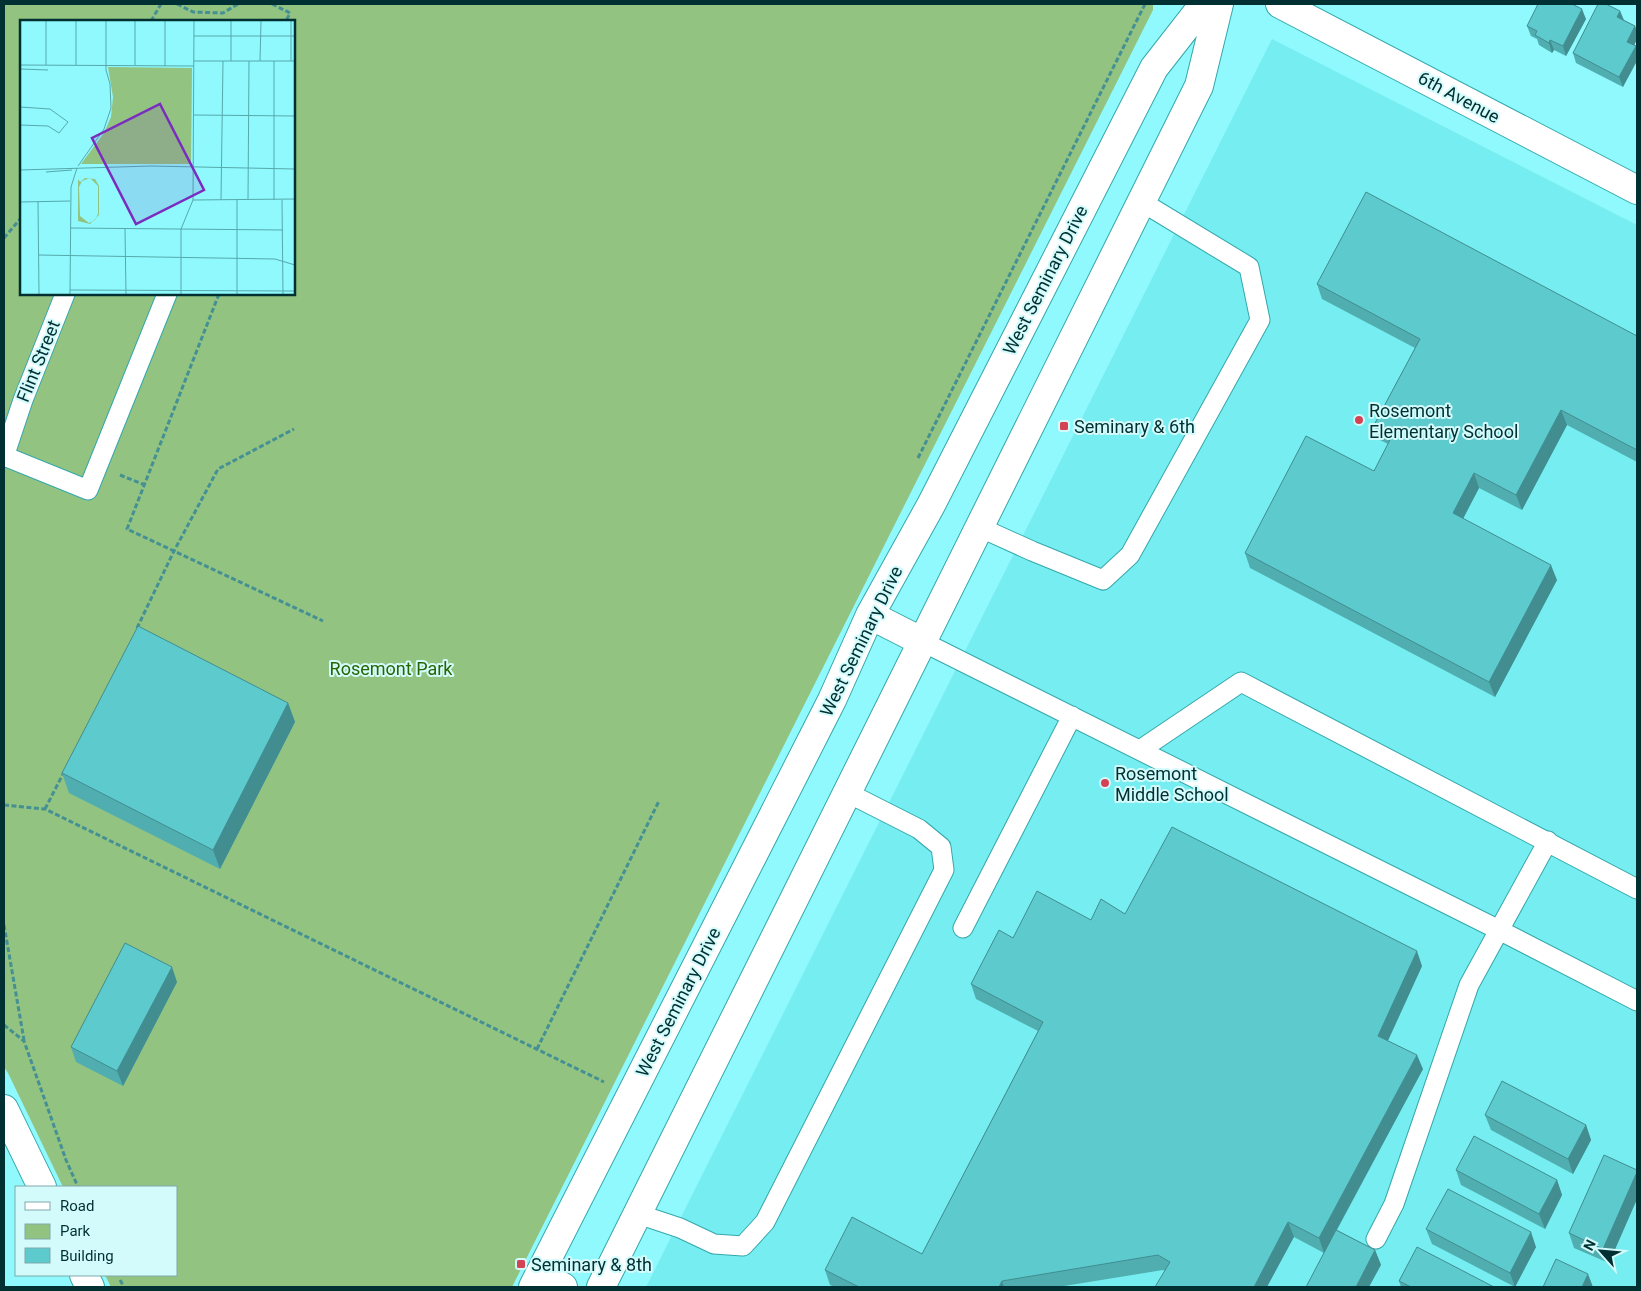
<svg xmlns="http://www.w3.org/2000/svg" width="1641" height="1291" viewBox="0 0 1641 1291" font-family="Roboto,sans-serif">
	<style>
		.built { fill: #76eef1 }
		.green { fill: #92c381; fill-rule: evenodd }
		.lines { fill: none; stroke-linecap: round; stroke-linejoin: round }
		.lane-casing { stroke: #35a7ab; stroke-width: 21 }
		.street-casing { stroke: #35a7ab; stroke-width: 30 }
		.secondary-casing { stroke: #35a7ab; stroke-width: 30 }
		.path { stroke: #449093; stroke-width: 3; stroke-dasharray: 5 2.5; stroke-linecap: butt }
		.lane { stroke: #fff; stroke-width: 19 }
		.street { stroke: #fff; stroke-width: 28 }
		.secondary { stroke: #fff; stroke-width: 28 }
		.wall { fill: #50aeb0 }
		.shaded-wall { fill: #418d90 }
		.building { fill: #5dcacd; stroke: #418d90 }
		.poi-dot { fill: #d44354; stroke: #d4fbfc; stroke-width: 2 }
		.labels { text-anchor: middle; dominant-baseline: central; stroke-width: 4; stroke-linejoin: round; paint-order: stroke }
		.street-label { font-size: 18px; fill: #003032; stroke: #d4fbfc }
		.poi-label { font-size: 18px; fill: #003032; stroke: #d4fbfc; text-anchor: start }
		.park-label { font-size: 18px; fill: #266600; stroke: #d4fbfc }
		.inset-road { fill: none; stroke: #56a9ac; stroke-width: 1 }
		.view { fill: #7b2cbf; fill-opacity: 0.15; stroke: #7b2cbf; stroke-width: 2.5 }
		.inset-edge { fill: none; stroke: #003032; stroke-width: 2.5 }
	</style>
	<rect width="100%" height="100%" fill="#8ff9fd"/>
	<path class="built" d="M1272,39L1637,225V1287H646Z"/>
	<path class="green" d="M4,4H1153V10L512,1287H111L105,1275H176V1187H63L8,1073L4,1067ZM21,21H294V294H21Z"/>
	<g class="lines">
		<g class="lane-casing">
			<path id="lane" d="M4,456L88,490L167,294
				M4,457L23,400L65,294
				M979,527L1032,551L1103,580L1130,555L1260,320L1249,267L1142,202
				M923,642L1499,930L1637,1001
				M1140,750L1241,682L1637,889
				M963,928L1072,716
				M638,1214L680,1228L714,1244L743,1246L765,1222L944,870L941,847L919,829L848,793
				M1376,1239L1394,1204L1469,985L1548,841"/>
		</g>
		<g class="street-casing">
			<path id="street" d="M4,1109L42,1187
				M84,1275L90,1287"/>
		</g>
		<g class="secondary-casing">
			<path id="secondary" d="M1280,4L1637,190
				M870,615L923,642
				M540,1274L563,1287
				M533,1287L832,700L870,615L931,505L1154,68L1204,4
				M601,1287L1199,86L1219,4"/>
		</g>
		<path class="path" d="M177,4L193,12L223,13L238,4
			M272,4L290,13L286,21
			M151,21L161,4
			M4,238L21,218
			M219,294L127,529L323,621
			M918,458L1145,4
			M120,475L145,485
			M137,628L174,551L218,469L294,429
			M4,805L45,809L604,1082
			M45,809L64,772
			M4,925L24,1040
			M4,1025L24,1041L66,1160L78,1187
			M537,1049L659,801
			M120,1280L124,1287"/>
		<use href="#lane" class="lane"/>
		<use href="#street" class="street"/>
		<use href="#secondary" class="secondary"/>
	</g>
	<path class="wall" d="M1620,11L1624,20L1635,26L1637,32V39L1634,45L1623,87L1576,63L1573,53Z
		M1586,19L1566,56L1554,50L1552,53L1539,45L1537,39L1531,36L1527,26Z
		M1317,284L1637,336V462L1567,425L1522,510L1479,488L1463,519L1557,580L1495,697L1250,568L1245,553L1374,471L1388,444L1380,440L1374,425L1415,348L1322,299Z
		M288,703L295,722L220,869L69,793L62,773Z
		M1125,914L1422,966L1388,1041L1423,1069L1337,1230L1375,1250L1381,1265L1324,1253L1294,1237L1165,1271L1163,1270L1058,1287H835L830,1285L825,1270L922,1254L1038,1031L976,999L971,984L1091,920Z
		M177,982L123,1086L76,1062L71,1047Z
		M1485,1115L1586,1125L1591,1140L1573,1174L1491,1130Z
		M1456,1170L1557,1180L1562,1195L1545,1229L1461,1185Z
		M1637,1170V1199L1609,1263L1574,1248L1569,1233Z
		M1426,1229L1536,1247L1515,1287L1432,1244Z
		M1399,1281L1494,1287H1401Z"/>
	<path class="shaded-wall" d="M1582,9L1586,19L1566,56L1563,46Z
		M1620,11L1624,21L1617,17Z
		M1635,26L1637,32V39L1631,52L1627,42Z
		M1550,40L1554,50L1552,53L1549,43Z
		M1636,46L1637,50V61L1623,87L1619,77Z
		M1561,410L1567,425L1522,510L1516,495Z
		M1474,473L1479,488L1458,528L1453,513Z
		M1551,565L1557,580L1495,697L1489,682Z
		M288,703L295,722L220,869L213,850Z
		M1417,951L1422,966L1383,1051L1378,1036Z
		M172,967L177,982L123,1086L117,1071Z
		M1417,1055L1423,1069L1324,1253L1319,1238Z
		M1586,1125L1591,1140L1573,1174L1568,1159Z
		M1637,1172V1199L1609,1263L1603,1249Z
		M1557,1180L1562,1195L1545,1229L1539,1214Z
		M1288,1222L1294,1237L1267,1287H1254Z
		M1531,1232L1536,1247L1515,1287L1510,1273Z
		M1375,1250L1381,1265L1369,1287H1356Z
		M1588,1274L1593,1287H1582Z
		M1002,1281L1004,1287H999Z"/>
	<path class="building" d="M1538,4H1572L1582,9L1563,46L1550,40L1549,43L1535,35L1537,31L1527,26Z
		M1598,4H1606L1620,11L1617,17L1635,26L1627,42L1636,46L1619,77L1573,53Z
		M1366,192L1637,336V450L1561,410L1516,495L1474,473L1453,513L1551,565L1489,682L1245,553L1306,436L1374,471L1393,434L1374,425L1420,339L1317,284Z
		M138,626L288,703L213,850L62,773Z
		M1172,827L1417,951L1378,1036L1417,1055L1319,1238L1288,1222L1254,1287H1155L1170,1262L1158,1255L1002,1281L999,1287H859L825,1270L852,1217L922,1254L1043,1022L971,984L999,930L1013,938L1037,891L1091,920L1101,899L1125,914Z
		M125,943L172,967L117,1071L71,1047Z
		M1502,1081L1586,1125L1568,1159L1485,1115Z
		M1474,1136L1557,1180L1539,1214L1456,1170Z
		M1604,1155L1637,1170V1172L1603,1249L1569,1233Z
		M1448,1189L1531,1232L1510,1273L1426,1229Z
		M1336,1230L1375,1250L1356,1287H1306Z
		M1417,1247L1494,1287H1411L1399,1281Z
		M1556,1259L1588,1274L1582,1287H1543Z"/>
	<g class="poi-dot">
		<circle cx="1359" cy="420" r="5"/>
		<rect x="1059" y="421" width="10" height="10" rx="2.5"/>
		<circle cx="1105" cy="783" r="5"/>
		<rect x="516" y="1259" width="10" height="10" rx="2.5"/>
	</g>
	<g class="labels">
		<g class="street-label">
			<text transform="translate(1459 97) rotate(28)">6th Avenue</text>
			<text transform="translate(1045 280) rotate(-63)">West Seminary Drive</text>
			<text transform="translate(38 361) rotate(-68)">Flint Street</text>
			<text transform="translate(861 641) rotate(-64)">West Seminary Drive</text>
			<text transform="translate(678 1002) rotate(-63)">West Seminary Drive</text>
		</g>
		<g class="poi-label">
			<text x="1369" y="410">Rosemont<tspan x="1369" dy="21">Elementary School</tspan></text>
			<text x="1074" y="426">Seminary &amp; 6th</text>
			<text x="1115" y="773">Rosemont<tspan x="1115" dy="21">Middle School</tspan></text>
			<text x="531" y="1264">Seminary &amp; 8th</text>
		</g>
		<g class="park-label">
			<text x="391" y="668">Rosemont Park</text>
		</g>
	</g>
	<g transform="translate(20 20)">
		<rect width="275" height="275" fill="#8ff9fd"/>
		<path d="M88,47L172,48L171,144H61L84,113L91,97L93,77ZM65,158L75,159L79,166V195L70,204L58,201V159L60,162ZM70,158L78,166V194L75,200L69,203L60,196L59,167L62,161Z" fill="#92c381" fill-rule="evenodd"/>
		<path class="inset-road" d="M26,1V45M211,1V41M174,16H275M174,41H275M240,41L241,1M271,41V1M0,45L174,46M56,45V1M115,45V1M145,46V1M0,49L28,50M0,87L30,89L48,102L39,113L28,106L0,105M174,95L275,96M58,146L84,109L91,88L90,64L86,50V1M0,150L131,146L275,149M26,152L52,150M173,180L275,179M201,180L203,41M217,180V274M228,180L229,41M254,180V41M262,180L263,274M0,182L50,181M18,182L19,274M50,208L263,210M105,209L106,274M18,235L255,239L275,245M50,270L275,271M50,274L51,167L57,148M161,274V209L173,180L174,1"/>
		<path class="view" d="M140,84L184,170L116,204L72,118Z"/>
		<rect width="275" height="275" class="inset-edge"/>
	</g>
	<rect width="1641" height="1291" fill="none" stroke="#003032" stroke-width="10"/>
	<rect x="15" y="1186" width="162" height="90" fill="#d4fbfc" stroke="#7faaab"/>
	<rect x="25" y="1202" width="25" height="8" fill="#ffffff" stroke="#7faaab"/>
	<text x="60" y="1211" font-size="15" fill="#003032">Road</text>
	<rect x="25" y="1224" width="25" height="15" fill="#92c381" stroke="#7faaab"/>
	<text x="60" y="1236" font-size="15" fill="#003032">Park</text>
	<rect x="25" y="1248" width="25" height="15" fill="#5dcacd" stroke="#7faaab"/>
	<text x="60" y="1261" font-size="15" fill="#003032">Building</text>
	<g transform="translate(1601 1251) rotate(297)" stroke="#d4fbfc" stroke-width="4" paint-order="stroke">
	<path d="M0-4L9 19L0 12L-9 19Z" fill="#003032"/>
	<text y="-8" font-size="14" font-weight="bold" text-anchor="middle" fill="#003032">N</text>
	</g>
</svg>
